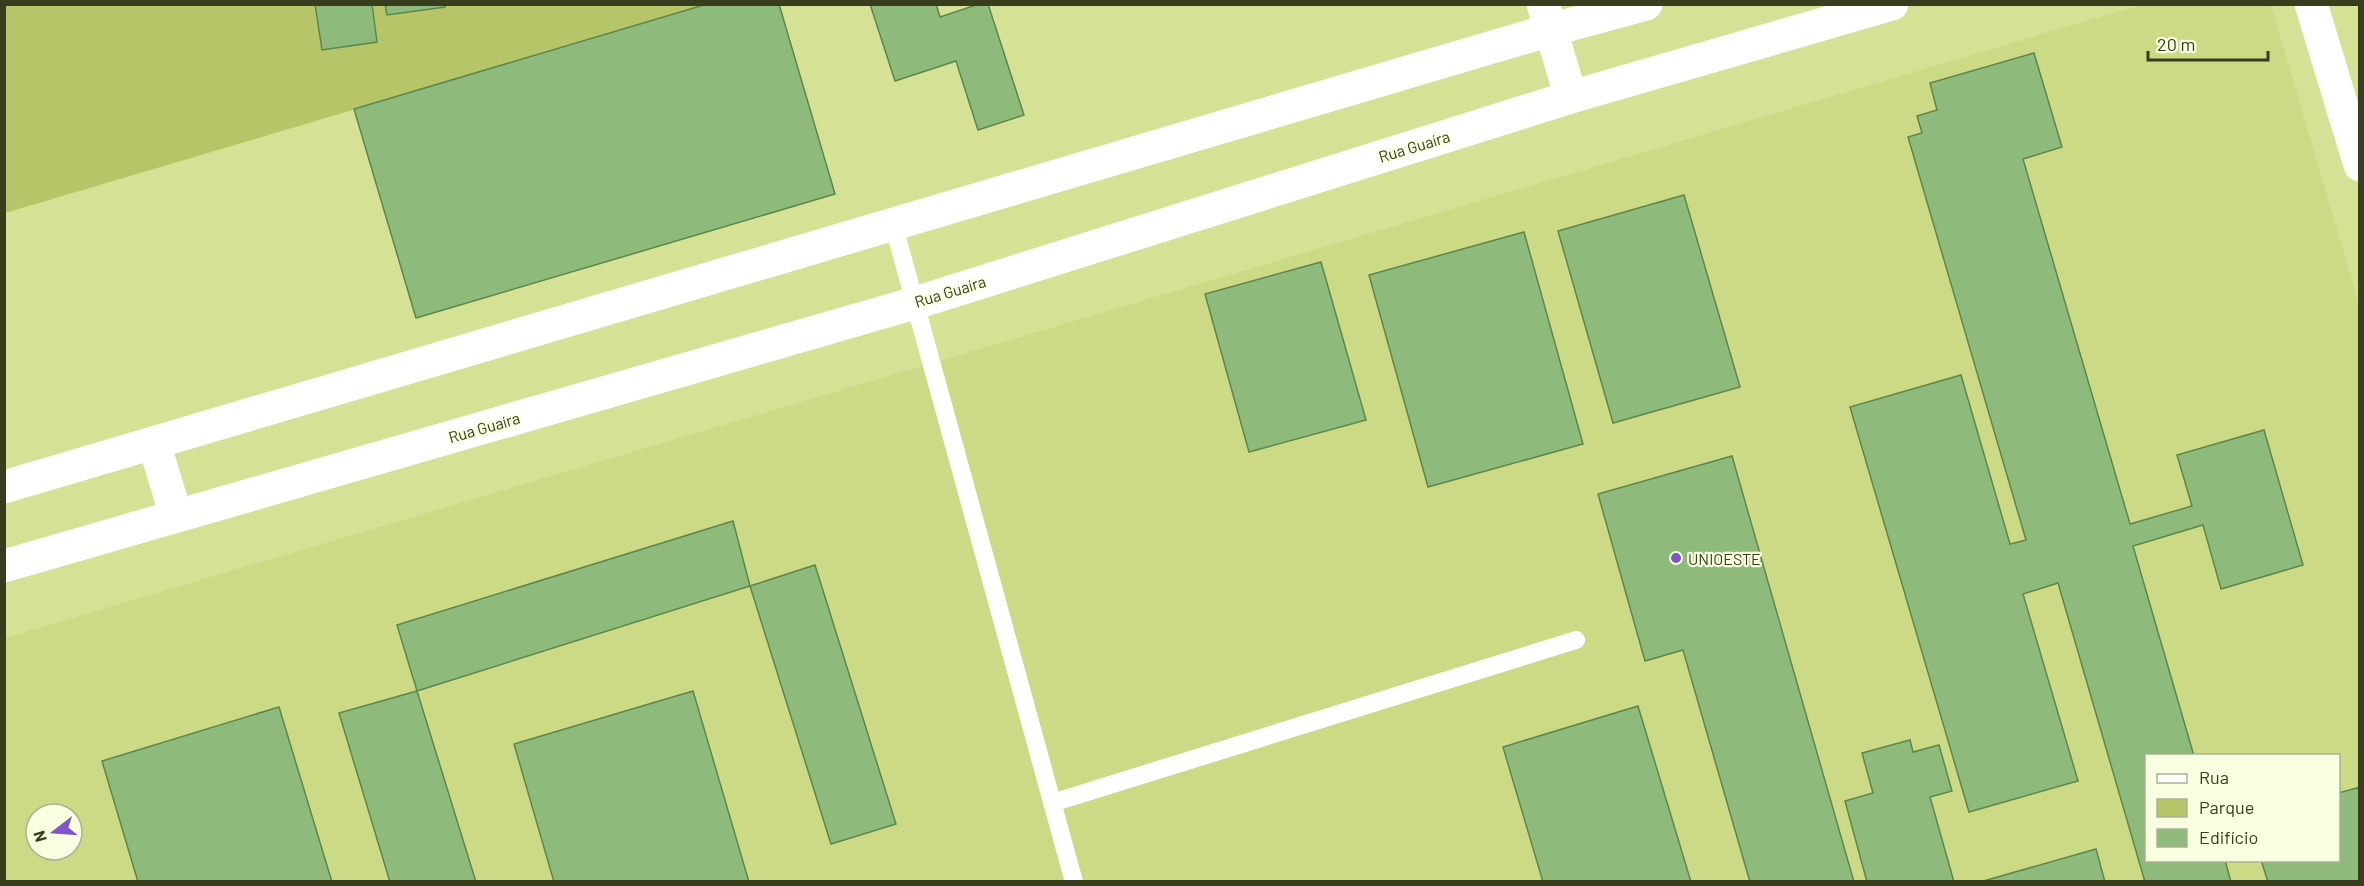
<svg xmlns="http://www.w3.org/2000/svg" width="2364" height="886" viewBox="0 0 2364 886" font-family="Barlow,sans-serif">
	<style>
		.built { fill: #ccda85; fill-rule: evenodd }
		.green { fill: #b6c567 }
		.building { fill: #8ebb7b; stroke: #5d874a; stroke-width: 1.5 }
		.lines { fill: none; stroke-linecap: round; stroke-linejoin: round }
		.lane { stroke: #fff; stroke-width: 18 }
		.street { stroke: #fff; stroke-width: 33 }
		.secondary { stroke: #fff; stroke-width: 33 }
		.poi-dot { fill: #7f54cd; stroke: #f8ffe0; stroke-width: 2 }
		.labels { text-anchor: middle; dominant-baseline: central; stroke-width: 4.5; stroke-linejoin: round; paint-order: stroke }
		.street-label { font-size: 16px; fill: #373d1d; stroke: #f8ffe0 }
		.poi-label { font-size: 16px; fill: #373d1d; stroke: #f8ffe0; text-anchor: start }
	</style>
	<rect width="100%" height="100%" fill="#d5e295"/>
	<path class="built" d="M2140,5H2271L2359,304V881L5,882V638ZM2146,756H2338V860H2146ZM36,814H72V850H36Z"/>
	<path class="green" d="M5,5H707L5,213Z"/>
	<path class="building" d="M315,4H372L377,42L322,50Z
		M385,4H445V7L387,15Z
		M707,4H779L835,194L416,318L354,109Z
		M870,4H936L940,17L979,4H988L1024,115L978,130L956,61L895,81Z
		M2034,53L2062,147L2023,159L2130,524L2192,506L2177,455L2264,430L2303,565L2221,589L2203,525L2133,546L2194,756H2146V860H2225L2231,882H2145L2058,583L2023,594L2078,781L1969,812L1850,407L1961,375L2010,544L2026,540L1908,137L1922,133L1917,116L1937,110L1930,83Z
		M1684,195L1740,387L1613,423L1558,231Z
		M1524,232L1583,444L1428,487L1369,275Z
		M1321,262L1366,420L1249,452L1205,294Z
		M1732,456L1854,882H1750L1683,650L1645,661L1598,494Z
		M733,521L750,586L417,691L397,625Z
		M815,565L896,824L831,844L750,586Z
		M417,691L476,882H390L339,713Z
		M693,691L749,882H554L514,744Z
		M1638,706L1691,882H1543L1503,747Z
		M279,707L332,882H138L102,761Z
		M1910,740L1913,752L1939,745L1952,791L1930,797L1954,882H1867L1845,801L1873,793L1862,753Z
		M2360,787V882H2268L2261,860H2338V793Z
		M2096,849L2105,882H1980Z"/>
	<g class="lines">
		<path class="lane" d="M893,223L1074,882
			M1052,803L1576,640"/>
		<path class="street" d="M1543,4L1571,97"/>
		<path class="secondary" d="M2311,4L2360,165
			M154,443L176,516
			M4,487L1550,30L1646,4
			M4,566L915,303L1571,97L1892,4"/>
	</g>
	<circle class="poi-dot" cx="1676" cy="558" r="6"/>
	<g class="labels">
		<g class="street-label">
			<text transform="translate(1414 146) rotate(-17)">Rua Guaíra</text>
			<text transform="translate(950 291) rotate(-17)">Rua Guaíra</text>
			<text transform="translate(484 427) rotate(-16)">Rua Guaíra</text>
		</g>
		<g class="poi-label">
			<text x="1688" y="558">UNIOESTE</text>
		</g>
	</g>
	<rect width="2364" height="886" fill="none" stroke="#373d1d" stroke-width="12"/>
	<rect x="2145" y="754" width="195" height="108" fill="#f8ffe0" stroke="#abb192" stroke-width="1.5"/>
	<rect x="2157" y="774" width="30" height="9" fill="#ffffff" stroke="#abb192" stroke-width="1.5"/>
	<text x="2199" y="784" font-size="18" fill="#373d1d">Rua</text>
	<rect x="2157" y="799" width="30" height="18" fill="#b6c567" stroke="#abb192" stroke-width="1.5"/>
	<text x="2199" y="814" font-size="18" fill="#373d1d">Parque</text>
	<rect x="2157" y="829" width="30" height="18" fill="#8ebb7b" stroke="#abb192" stroke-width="1.5"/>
	<text x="2199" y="844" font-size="18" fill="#373d1d">Edifício</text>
	<g transform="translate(54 832) rotate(253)"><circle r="28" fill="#f8ffe0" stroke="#abb192" stroke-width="1.5"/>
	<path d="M0-4.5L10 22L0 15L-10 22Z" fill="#7f54cd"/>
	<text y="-9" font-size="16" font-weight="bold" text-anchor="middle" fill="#373d1d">N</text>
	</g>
	<path d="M2148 51v9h120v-9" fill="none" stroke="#373d1d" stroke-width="3"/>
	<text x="2157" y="51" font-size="18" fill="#373d1d" stroke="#f8ffe0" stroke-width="4.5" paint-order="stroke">20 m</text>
</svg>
